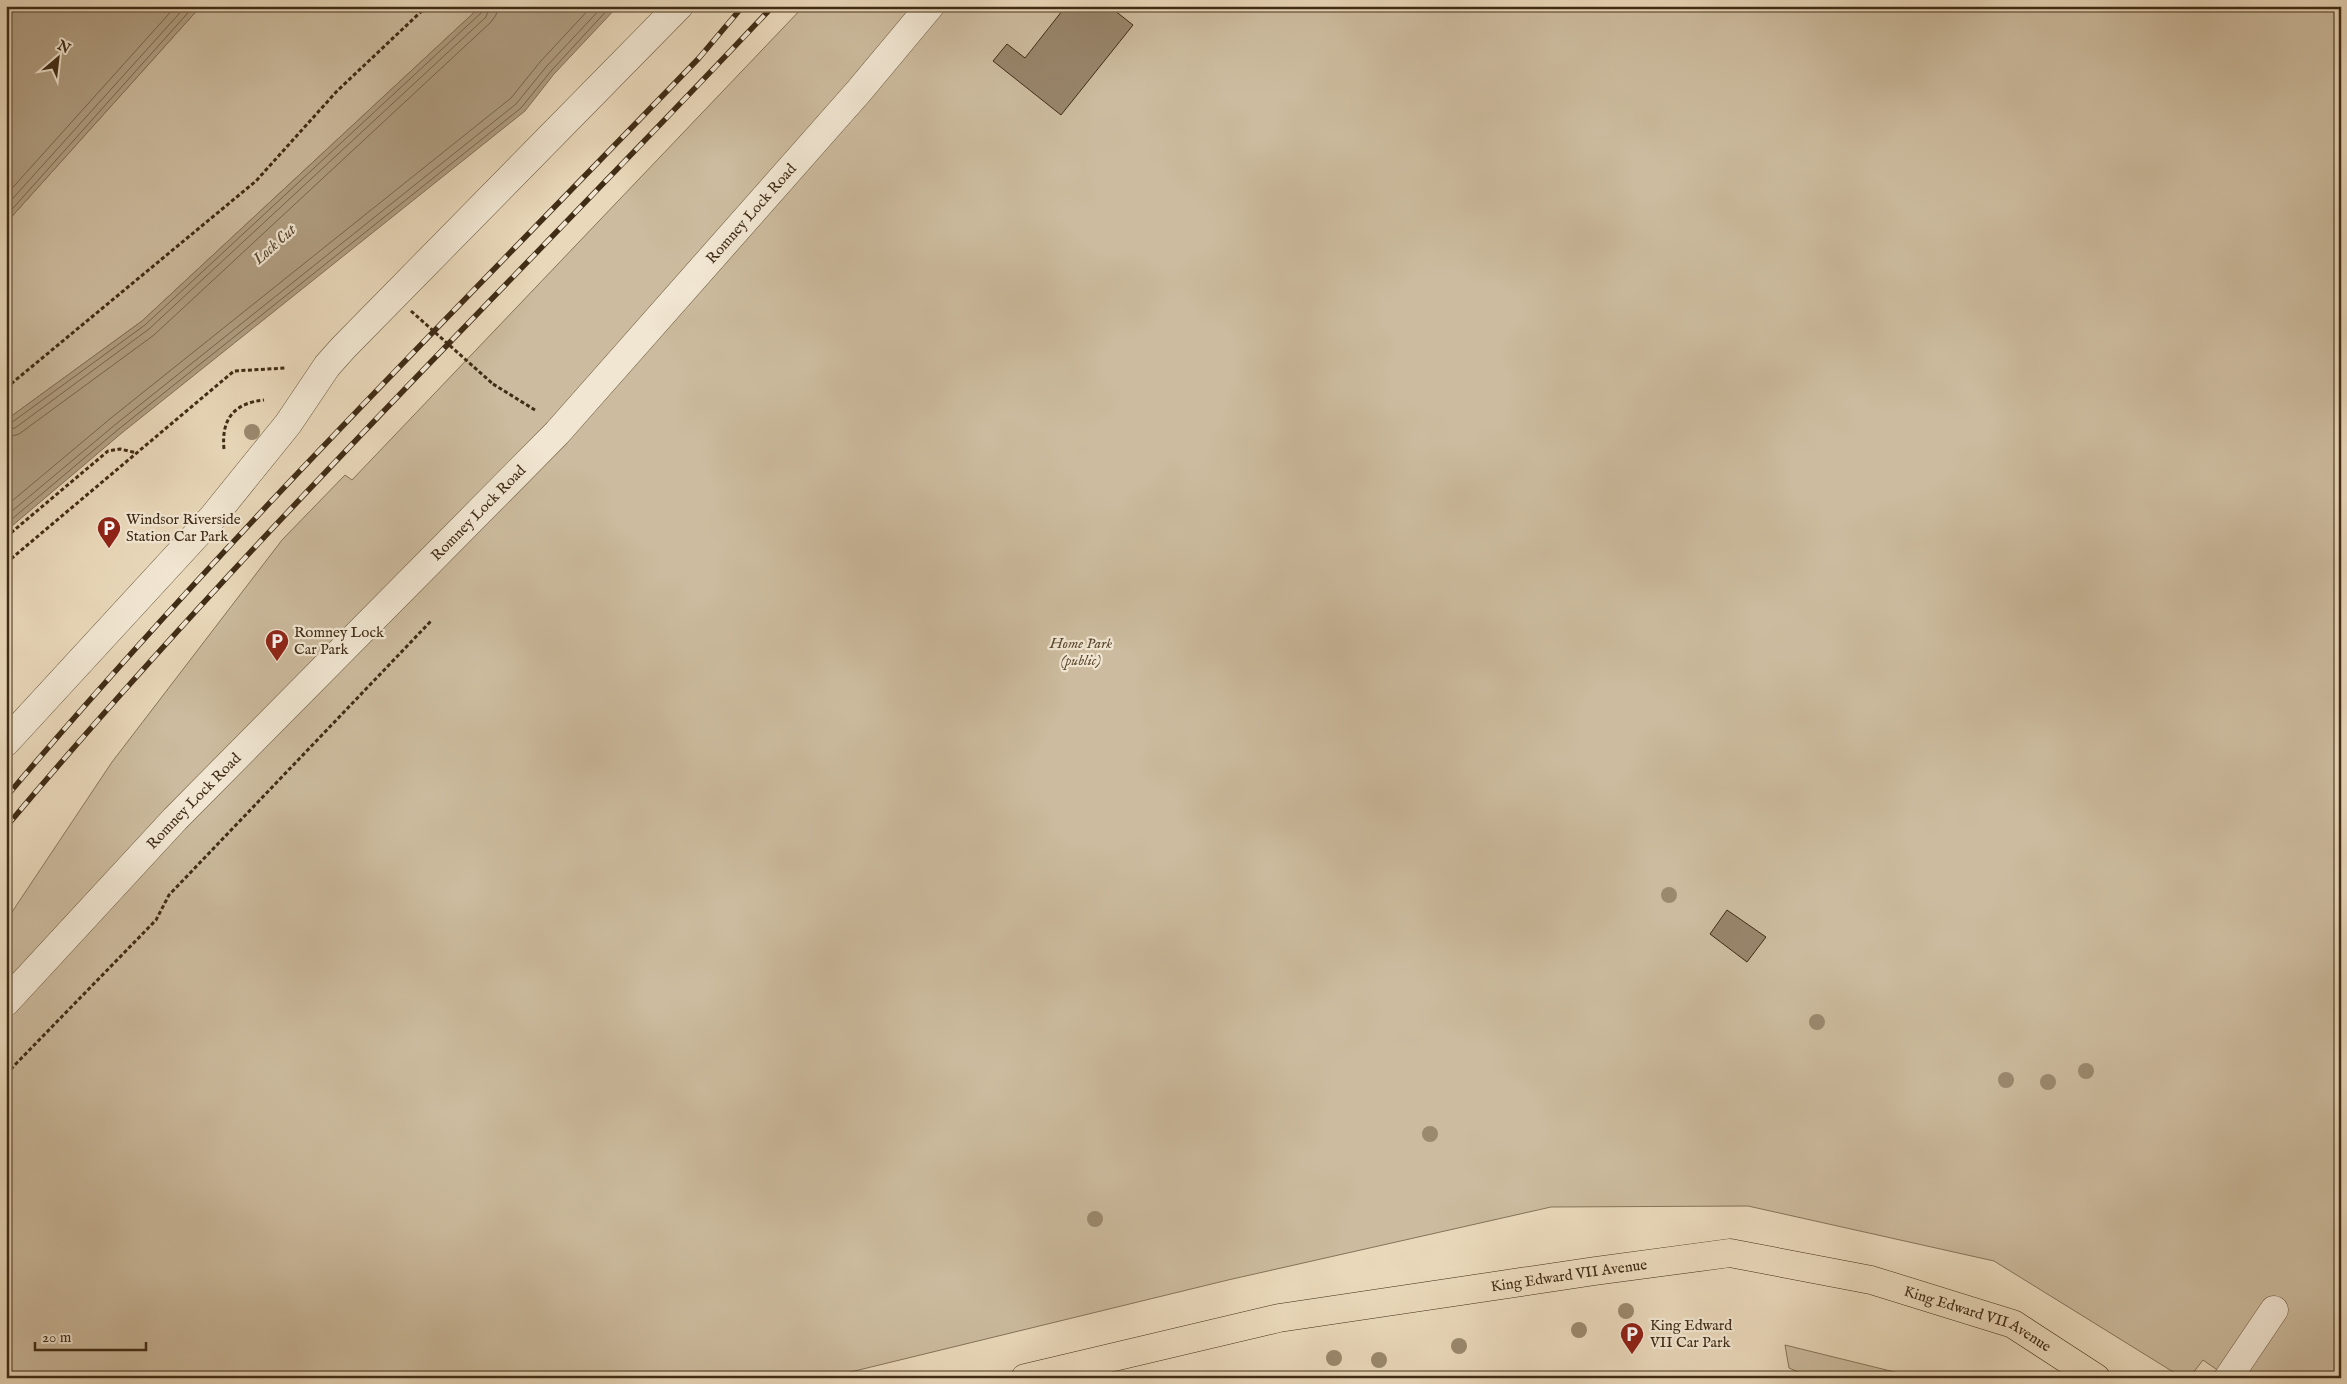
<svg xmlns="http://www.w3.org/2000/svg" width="2347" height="1384" viewBox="0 0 2347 1384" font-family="'IM FELL English',serif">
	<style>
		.green { fill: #ccbb9e; stroke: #86745a }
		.water { fill: #b09e82; stroke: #837056 }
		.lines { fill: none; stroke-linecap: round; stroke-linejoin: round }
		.shore { stroke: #78654c; stroke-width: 1 }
		.building { fill: #98856b; stroke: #402c15 }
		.minor-casing { stroke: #6a573e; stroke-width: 29 }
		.major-casing { stroke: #402c15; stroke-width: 29 }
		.path { stroke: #402c15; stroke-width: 3; stroke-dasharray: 4 2.5; stroke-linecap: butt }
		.minor { stroke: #f1e6d2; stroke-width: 28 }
		.major { stroke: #e9d8ba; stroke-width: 28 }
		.rail-casing { stroke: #402c15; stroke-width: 5.5 }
		.rail { stroke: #f1e6d2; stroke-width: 4; stroke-dasharray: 11; stroke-linecap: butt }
		.path-bridge { stroke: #402c15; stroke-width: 3; stroke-dasharray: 4 2.5; stroke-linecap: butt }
		.tree { fill: #9b896e }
		.labels { text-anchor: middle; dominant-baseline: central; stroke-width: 4.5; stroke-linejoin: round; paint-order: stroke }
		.street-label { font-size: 15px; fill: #402c15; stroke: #f1e6d2 }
		.poi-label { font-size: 15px; fill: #402c15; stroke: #f1e6d2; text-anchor: start }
		.park-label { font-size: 15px; font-style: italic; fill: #5c4930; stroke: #f1e6d2 }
		.water-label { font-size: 16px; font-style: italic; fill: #5c4830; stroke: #f1e6d2 }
	</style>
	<rect width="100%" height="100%" fill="#e9d8ba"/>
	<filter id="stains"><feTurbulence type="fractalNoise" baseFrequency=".004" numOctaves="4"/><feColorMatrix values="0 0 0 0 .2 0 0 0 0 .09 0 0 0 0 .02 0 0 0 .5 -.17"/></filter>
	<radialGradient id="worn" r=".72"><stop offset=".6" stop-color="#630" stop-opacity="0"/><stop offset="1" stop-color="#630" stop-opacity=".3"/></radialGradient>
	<path class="green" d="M201,6H481L142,321L6,420V223Z
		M804,6H2341V1378H2229L2203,1360L2189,1378H2183L1994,1261L1748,1206L1551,1207L1228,1280L826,1378H6V921L112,762L282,540L345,475L352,480Z
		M1785,1345L1919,1378H1920H1812L1789,1368Z"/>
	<path class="water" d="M6,6H201L6,223Z
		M481,6H618L554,74L525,111L123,432L6,531V420L142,321Z"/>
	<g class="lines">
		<path class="shore" d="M6,195L176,6
			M6,206L186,6
			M6,216L194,6
			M6,424L11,423L145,325L482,12L484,6
			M6,430L15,428L149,329L486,17L490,6
			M6,438L19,434L154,335L491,22L496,15L498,6
			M6,506L111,418L511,98L540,62L592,6
			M6,516L116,424L516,104L546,67L603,6
			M6,524L120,428L521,108L551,71L611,6"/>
	</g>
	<path class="building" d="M1066,6H1109L1133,25L1061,115L993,61L1007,44L1025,58Z
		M1727,910L1766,937L1747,962L1710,934Z"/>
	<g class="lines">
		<g class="minor-casing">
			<g id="minor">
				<path d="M6,742L212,518L288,424L327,366L343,348L679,6"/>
				<path id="s1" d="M6,1002L175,819L557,433L859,91L930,6"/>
				<path d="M2228,1378L2274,1310"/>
			</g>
		</g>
		<g class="major-casing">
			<g id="major">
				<path id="s2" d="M1025,1378L1279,1318L1595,1271L1730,1253L1871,1280L2013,1324L2096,1378"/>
			</g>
		</g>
		<path class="path" d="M493,384L535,410
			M6,388L256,181L337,91L427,6
			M224,449C221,418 235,403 264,400
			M6,537L108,451L120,449L137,453
			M6,563L234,371L286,368
			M6,1074L156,920L169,895L431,621"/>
		<use href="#minor" class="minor"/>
		<use href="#major" class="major"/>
		<g class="rail-casing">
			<path id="rail" d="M6,797C224,539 465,301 699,58L743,6
				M6,827C247,540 516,279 773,6"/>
		</g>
		<use href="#rail" class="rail"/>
		<path class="path-bridge" d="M411,311L493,384"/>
	</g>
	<g class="tree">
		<circle cx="252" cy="432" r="8"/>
		<circle cx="1669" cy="895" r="8"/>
		<circle cx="1817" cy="1022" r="8"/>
		<circle cx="2086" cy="1071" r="8"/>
		<circle cx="2006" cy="1080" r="8"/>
		<circle cx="2048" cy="1082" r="8"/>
		<circle cx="1430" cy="1134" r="8"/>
		<circle cx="1095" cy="1219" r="8"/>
		<circle cx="1626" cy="1311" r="8"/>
		<circle cx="1579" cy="1330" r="8"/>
		<circle cx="1459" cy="1346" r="8"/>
		<circle cx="1334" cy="1358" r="8"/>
		<circle cx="1379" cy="1360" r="8"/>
	</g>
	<defs>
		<g id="parking-pin" transform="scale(1.25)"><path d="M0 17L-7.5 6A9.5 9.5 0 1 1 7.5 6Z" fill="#8f2418" stroke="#f1e6d2"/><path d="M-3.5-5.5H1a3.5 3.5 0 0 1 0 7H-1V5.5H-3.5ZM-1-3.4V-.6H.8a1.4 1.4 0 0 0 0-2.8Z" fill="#fff"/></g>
	</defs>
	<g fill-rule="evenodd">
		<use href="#parking-pin" x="109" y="528"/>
		<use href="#parking-pin" x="277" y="641"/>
		<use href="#parking-pin" x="1632" y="1334"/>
	</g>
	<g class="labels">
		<g class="street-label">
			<text stroke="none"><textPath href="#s1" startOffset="1085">Romney Lock Road</textPath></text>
			<text stroke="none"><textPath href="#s1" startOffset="680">Romney Lock Road</textPath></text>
			<text stroke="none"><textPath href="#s1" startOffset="275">Romney Lock Road</textPath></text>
			<text stroke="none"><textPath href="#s2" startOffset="554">King Edward VII Avenue</textPath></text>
			<text stroke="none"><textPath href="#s2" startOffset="974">King Edward VII Avenue</textPath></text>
		</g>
		<g class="poi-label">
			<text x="126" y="519">Windsor Riverside<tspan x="126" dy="17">Station Car Park</tspan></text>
			<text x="294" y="632">Romney Lock<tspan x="294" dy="17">Car Park</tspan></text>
			<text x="1650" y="1325">King Edward<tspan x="1650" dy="17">VII Car Park</tspan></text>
		</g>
		<g class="park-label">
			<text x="1081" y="643">Home Park<tspan x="1081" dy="17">(public)</tspan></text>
		</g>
		<g class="water-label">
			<text transform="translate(275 245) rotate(-42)">Lock Cut</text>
		</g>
	</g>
	<rect width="2347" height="1384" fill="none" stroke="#e9d8ba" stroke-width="25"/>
	<rect x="8" y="8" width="2332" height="1369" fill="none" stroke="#402c15" stroke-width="2.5"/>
	<rect x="12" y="12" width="2322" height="1359" fill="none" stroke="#402c15"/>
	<g transform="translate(58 58) rotate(28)" stroke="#f1e6d2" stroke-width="4" paint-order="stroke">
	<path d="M0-4L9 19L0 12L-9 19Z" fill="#402c15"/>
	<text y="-8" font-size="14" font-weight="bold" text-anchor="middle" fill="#402c15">N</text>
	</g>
	<path d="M35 1342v8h111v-8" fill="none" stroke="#402c15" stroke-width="2.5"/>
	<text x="42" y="1342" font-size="15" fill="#402c15" stroke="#f1e6d2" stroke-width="4" paint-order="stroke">20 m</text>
	<rect width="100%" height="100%" filter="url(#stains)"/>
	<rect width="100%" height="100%" fill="url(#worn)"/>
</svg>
